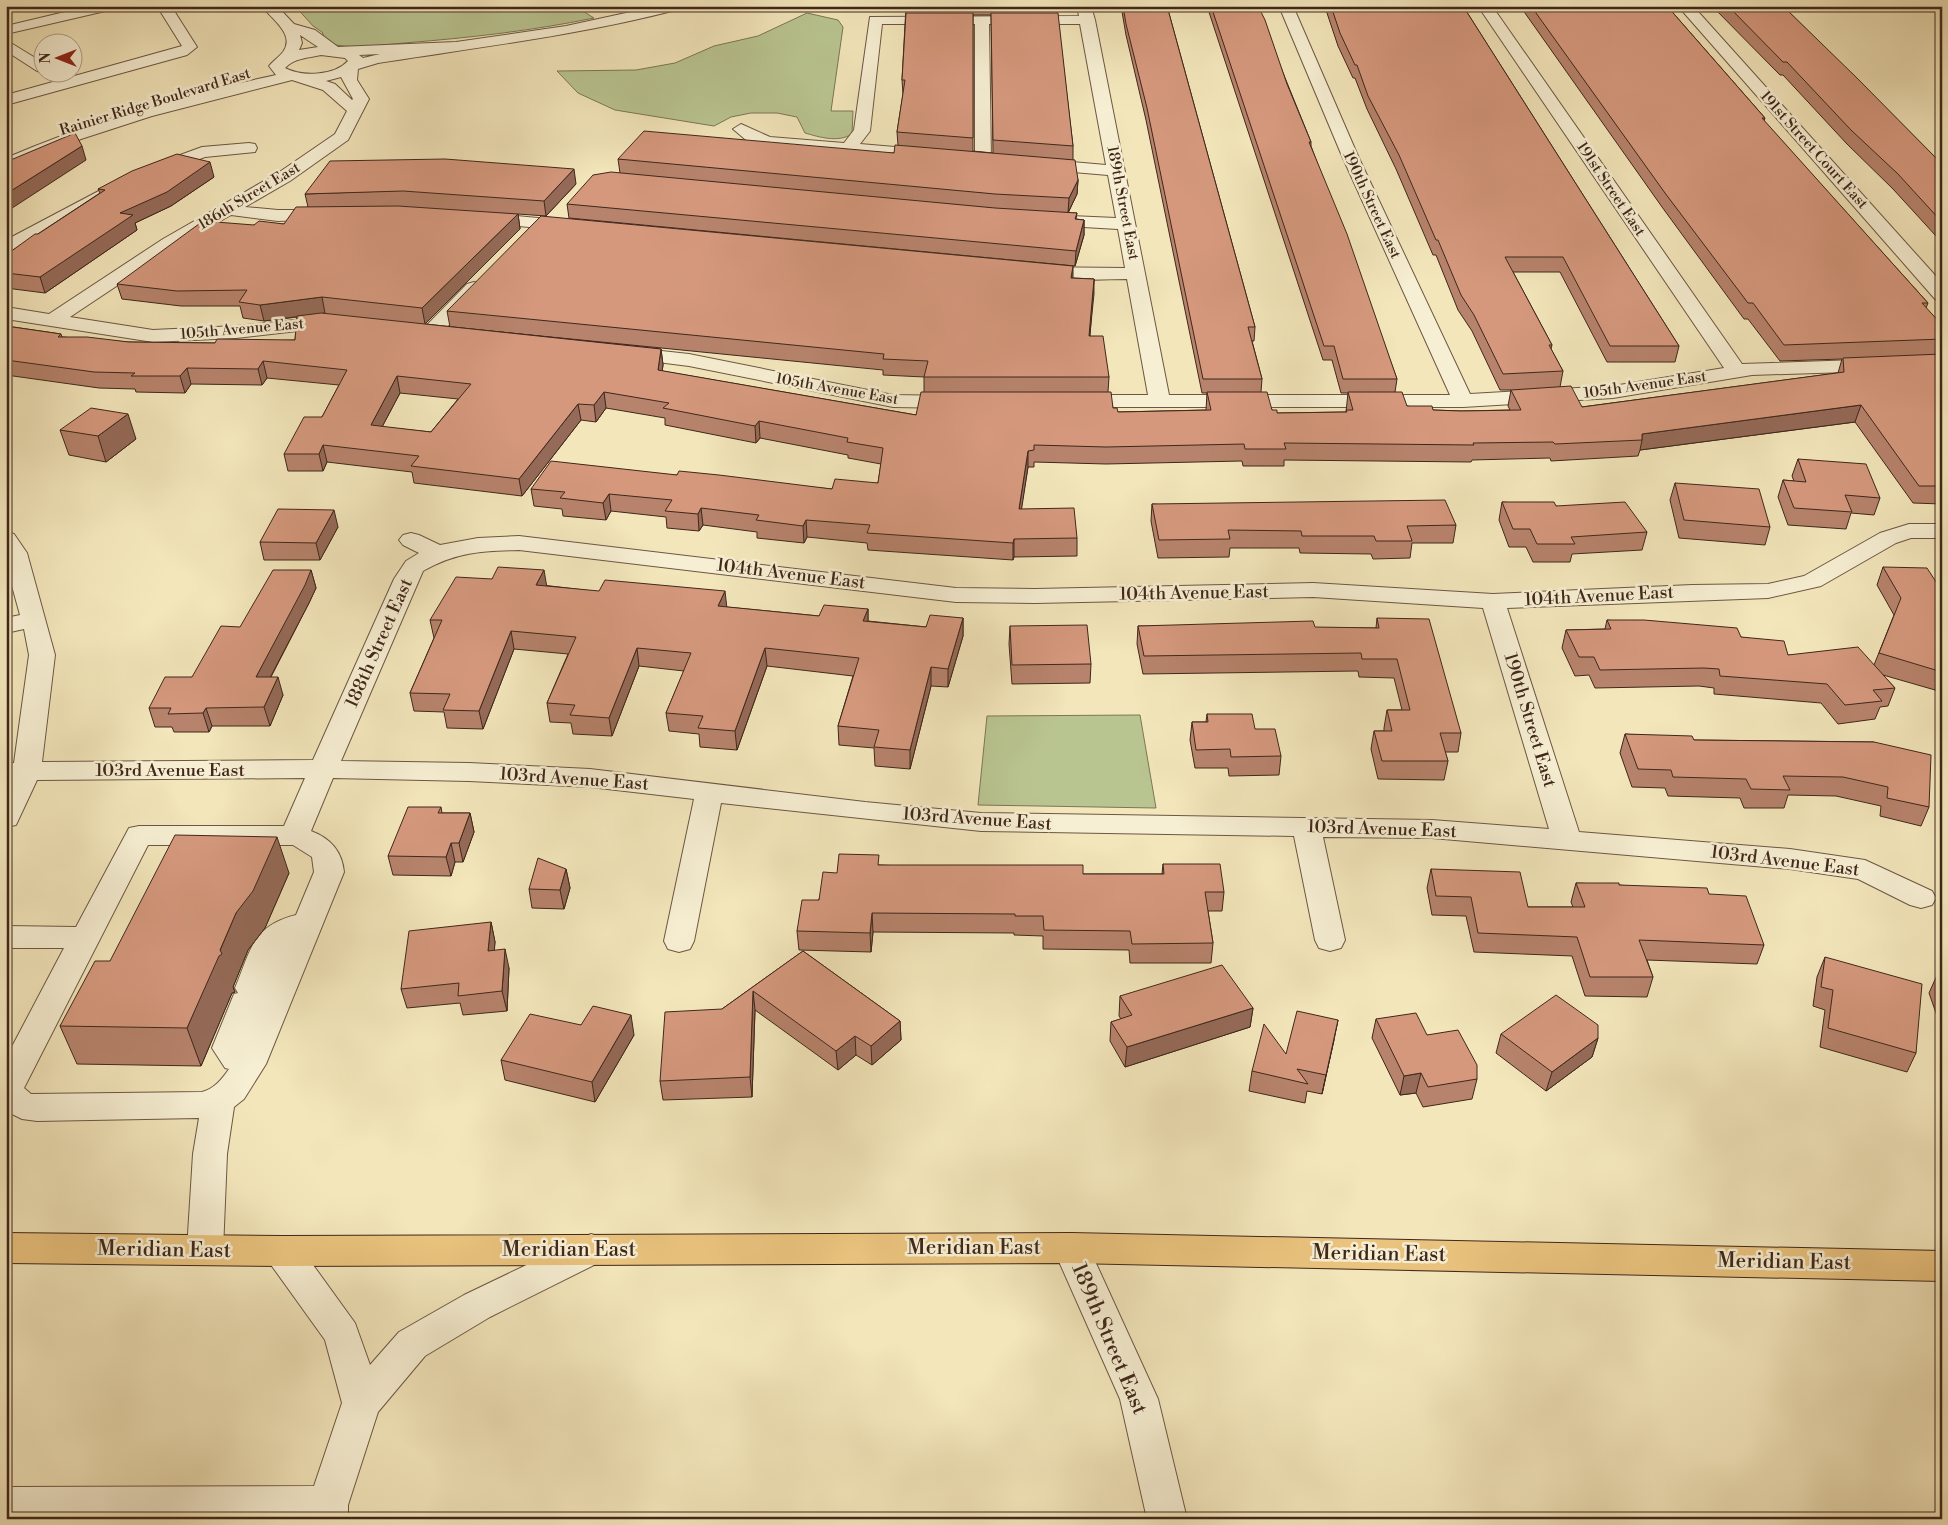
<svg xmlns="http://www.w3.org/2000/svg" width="1948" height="1525" viewBox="0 0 1948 1525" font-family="'Libre Bodoni',serif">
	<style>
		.green { fill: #b9c591; stroke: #7c7656 }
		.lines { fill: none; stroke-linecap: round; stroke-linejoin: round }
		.minor-casing { stroke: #6c5743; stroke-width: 2 }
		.major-casing { stroke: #3f271b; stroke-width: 2 }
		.minor { fill: #f7efd3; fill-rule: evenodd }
		.major { fill: #eac37e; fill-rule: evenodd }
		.wall { fill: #b7836c; stroke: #3f271b; fill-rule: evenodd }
		.shaded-wall { fill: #956a58; stroke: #3f271b }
		.building { fill: #d5987d; stroke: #3f271b; fill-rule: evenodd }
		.labels { text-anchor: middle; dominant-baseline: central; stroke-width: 5; stroke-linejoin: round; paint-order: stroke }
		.far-street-label { font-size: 15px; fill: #3f271b; stroke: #f7efd3 }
		.street-label { font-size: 18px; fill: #3f271b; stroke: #f7efd3 }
		.near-street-label { font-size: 21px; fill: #3f271b; stroke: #f7efd3 }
	</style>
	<rect width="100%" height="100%" fill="#f3e6bb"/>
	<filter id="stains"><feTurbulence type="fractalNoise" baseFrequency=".004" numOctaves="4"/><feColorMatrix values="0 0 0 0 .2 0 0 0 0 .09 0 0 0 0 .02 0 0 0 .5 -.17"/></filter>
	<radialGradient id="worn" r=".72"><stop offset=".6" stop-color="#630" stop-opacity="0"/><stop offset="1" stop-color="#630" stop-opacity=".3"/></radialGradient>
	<path class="green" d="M295,6H584L578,8L594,18C531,31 467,38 404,43C379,45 351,50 327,43L322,32L313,26Z
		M807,13L838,20L843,27L831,111H853L852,134C838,143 819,137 805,133L797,117L777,113H751L731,117L714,126L615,110L578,93L557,71L636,70L675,63L714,46L758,36Z
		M1140,715L1156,808L978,805L987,716Z"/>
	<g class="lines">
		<g class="minor-casing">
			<path id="minor" d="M90,6H116L114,9L6,34V26Z
				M157,6H171L197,47L187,55L6,105V95L182,46Z
				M262,6H277L294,24L315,30L338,47L456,42L566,26L658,6H682L680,9C581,35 479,47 378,63L358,69L357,80L369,99L348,140L290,181L245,207L278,210H326L332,211L335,215L332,219L278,221L231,215L175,247L70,317L153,330L236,326L334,316L341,318L344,322L341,326L236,338L153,342L6,319V307L49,314L163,239L278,173L335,134L347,111L323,90L292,80L152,116L81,139L6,169V158C93,120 183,95 276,75L269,66C273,61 279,57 283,52C296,34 271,19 262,6ZM300,35L318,47L299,50L302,43ZM380,54L363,58L359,55ZM321,55L345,58L348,61C334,76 302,77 285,68C294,58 308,58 321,55ZM341,77L353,99L352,100L335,84L326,81Z
				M1077,6H1091L1095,20L1169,395H1450L1342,156L1279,6H1293L1358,156L1470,394L1613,386L1724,368L1478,6H1492L1742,364L1942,357V369L1752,375L1613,398L1463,407H1075L1068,405L1064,401L1068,397L1075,395H1148L1127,279C1095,279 1061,283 1030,275L1028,271L1030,267L1125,268L1118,229L1048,225L1042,224L1039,220L1042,216L1048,215L1116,218L1108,175L1038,169L1032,168L1030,164L1032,160L1038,159L1106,165L1080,24H989L991,160L989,164H977L975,160V24H882L870,131L860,144L930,150L936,151L938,155L936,159L930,160L768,147L746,140L733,129L741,124L770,137L844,143L854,130L870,17L1079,16Z
				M1678,6H1693L1942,283V301L1935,299Z
				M1930,6H1942V14Z
				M6,40L42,62V72L37,71L6,51Z
				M249,143L255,144L257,148L255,152L205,157L156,175L150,174L147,170L150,166L202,147Z
				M112,184L118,185L121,189L118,193L6,253V240Z
				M482,213L571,221L577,222L580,226L577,230L571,231L476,222L473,218L476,214Z
				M474,282L481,284L484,288L481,292L438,336H424L421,332L424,328L467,284Z
				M625,347L689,354L893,395L955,396L962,398L966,402L962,406L955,408L893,407L689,366L618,357L615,353L618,349Z
				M1909,524H1942V538H1911L1896,543L1821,586L1768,598L1507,608L1579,832L1790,849L1865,860L1932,891L1936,898L1932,905L1921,908L1910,905L1858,879L1790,869L1432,838L1323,837L1345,940L1341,948L1330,951L1319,948L1315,940L1294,836L981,831L721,803L694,941L690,949L679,952L668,949L664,941L694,799L590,787L469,781L333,778L311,831C330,838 342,851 344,872L266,1064L244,1099L234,1107L227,1154L223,1250L218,1261L205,1265L192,1261L187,1250L193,1154L199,1118L37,1121L22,1119L6,1111V1058L64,948H6V926L76,927L129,828L139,826H284L305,778L37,780L16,825L6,827V786L8,782H6V764L14,763L29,655L24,629L6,633V618L20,615L6,564V532L14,534L27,553L55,655L42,762L313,760L394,579L406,561L419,553L403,545L399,540L403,535L411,533L419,535L440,545L478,538L519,536L956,588L1035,589L1313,583L1493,594L1692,585L1768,584L1804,576L1880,533ZM519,550L956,602L1035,603L1313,597L1483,608L1549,829L1432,820L981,813L865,802L590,769L469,763L341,761L423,571C456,552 481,551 519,550ZM148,845H293L312,857L314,872L296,915C252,926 251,950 235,988L238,993L234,994L212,1048L225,1068L229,1069C222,1079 214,1089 202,1092L31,1094L24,1088Z
				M1071,1233L1084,1237L1158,1399L1187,1519H1147L1120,1399L1053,1248L1058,1237Z
				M591,1234L604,1238L609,1249L604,1260L490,1317L425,1356L378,1412L348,1505V1519H6V1487L314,1486L342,1403L325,1340L269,1262L264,1251L269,1240L282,1236L295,1240L355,1323L370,1365L399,1332L464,1295Z"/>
		</g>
		<g class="major-casing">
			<path id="major" d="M6,1233L282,1236L1071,1233L1942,1251V1281L1071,1263L282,1266L6,1263Z"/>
		</g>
		<use href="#minor" class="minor"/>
		<use href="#major" class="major"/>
	</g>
	<path class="wall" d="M906,6H1058L1057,13L1073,146V159L1078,180L1077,194L1068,213H1077L1076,219L1084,220V235L1075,266L569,218L567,204L620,173L618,159L894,153L898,145L897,132L903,94L902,80ZM973,15H991L993,153L973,151Z
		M1121,6H1167L1255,327L1254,341H1252L1262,379L1261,392L1272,410L1277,413L1346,412L1348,393H1341L1332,360H1323L1207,6H1256L1311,142V146L1397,379L1395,392L1407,406L1433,410L1461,411L1510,410L1508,406L1511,390H1500L1472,331L1458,310L1436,255H1433L1396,169L1367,109L1355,78H1353L1338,46L1326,10H1322L1320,6H1463L1679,346L1675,362H1607L1560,272H1513L1552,345L1551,349L1563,371L1560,387L1582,407L1838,373L1842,359L1780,361L1748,319H1744L1662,207L1520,6H1667L1765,118L1764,121L1928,303L1926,308L1942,325V504L1913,503L1855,422L1640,450L1638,456L1551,461L1550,458L1472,460L1471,462L1284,460V466H1243L1242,461L1106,464L1034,462V467H1028L1021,509L1077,538V556L1014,557L1013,560L868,550L867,543L807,537L804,543L757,538V532L703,525L699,531L667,528L666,517L611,511L606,520L563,516L562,509L534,506L531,489L677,475L832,489L878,483L881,464L848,458V455L760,438L756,443L665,425V418L606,408L596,422L581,420L522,496L414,483L412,472L327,462L323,471H288L284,454L322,417L339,385L267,378L262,385L191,384L185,393L136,392L135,389L99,388L6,375V326L61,334L62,337L129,342L215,343L295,340L297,317L264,321L243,318L240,306H181L122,299L117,284L254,225L284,224L308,207L305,194L576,184L546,216L518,214L520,229L425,324L661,349L663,365L662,371L916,415L924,392V377L883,375V370L450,327L447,311L1073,278L1094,279L1090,336L1109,377L1108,392L1113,408L1118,412L1206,410L1207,393H1202L1146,120L1126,35ZM400,393L458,399L431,432L382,427Z
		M1712,6H1783L1942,164V238L1940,236H1936L1893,189L1847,144L1783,75H1780Z
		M214,177L171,206L135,223L137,230L45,293L6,288V255L100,193L98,189Z
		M60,430L136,439L106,462L69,455Z
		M1798,459L1880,498L1874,515L1851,513L1846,529L1788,525L1778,497L1783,480L1794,481L1792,476Z
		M1675,483L1770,527L1765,545L1679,538L1670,500Z
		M1502,502L1556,506L1647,532L1642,550L1572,554L1570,562H1533L1526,547H1509L1499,520Z
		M1152,504L1456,525L1453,543H1412L1410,558L1373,559L1371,554L1300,553L1299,548H1230L1229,557L1158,558L1151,521Z
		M338,527L320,560H264L260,542Z
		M1883,567L1942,591V692L1883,675L1895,688L1888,706L1880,707L1875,719L1838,724L1821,703L1714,694V688L1699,686L1595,688L1589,675L1575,676L1562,648L1566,630L1605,629L1607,620L1741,637L1788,655L1874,665L1894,615L1877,585Z
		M311,570L316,588L309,603L271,677L283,695L270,726H212L209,732H174L172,727H155L149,708L192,677L240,627Z
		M492,579L726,607L819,616L868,609V621L926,627L963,618V636L948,687L931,686L910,769L875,766L874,748L839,745L838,726L853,676L767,666L737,750L700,747L699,734L669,731L666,713L684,671L639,666L612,736L573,734L571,723L550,722L547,703L568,654L514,649L483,729L447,728L444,712L414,711L410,693L434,638L430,620Z
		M1377,618L1461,733L1458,752H1445L1448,761L1444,780L1378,779L1371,749L1374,731H1384V728L1387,710H1402L1394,678L1359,677L1358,671L1143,674L1137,644L1138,626L1376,628Z
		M1010,626L1091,664L1090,683L1012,684L1009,644Z
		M1207,714L1255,729L1281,756L1279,775L1229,776L1228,768H1195L1190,740L1192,722H1206Z
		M1625,734L1694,740L1874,742L1929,807L1921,826L1880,816L1881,806L1836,796L1788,795L1784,808H1744L1740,798L1668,796L1665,788L1632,787L1620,753Z
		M441,807L442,813H470L474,832L463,862H455L451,876L393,875L388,856Z
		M1163,864L1224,892L1222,911H1208L1213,943L1211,963H1130L1129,950L1043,949V936L1014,935V933L873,932L871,952L799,950L797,931L837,873L879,865L1083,874H1162Z
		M566,869L570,888L564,909L532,908L529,889Z
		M1431,869L1528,907H1573L1571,902L1576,883L1619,885L1709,894L1764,945L1757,964L1647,960L1653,977L1647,997L1585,996L1572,956L1474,952L1466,916L1432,915L1427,888Z
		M289,873L265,928L248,950L233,987L235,992L232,993L201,1066L77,1064L60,1026L110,961Z
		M491,922L495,942L494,950L509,968L507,1011L463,1015L460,1003L407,1008L401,989Z
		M803,951L900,1021L901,1040L872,1065L856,1055L838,1070L755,1010L752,1097L663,1100L660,1081L722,1009Z
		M1825,957L1916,1053L1907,1072L1820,1047L1825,1010L1813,1006L1817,977Z
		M1938,973L1942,974V1030L1929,993Z
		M1120,996L1253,1008L1250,1027L1125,1067L1110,1041L1111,1022L1121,1019L1119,1016Z
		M1376,1019L1427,1035L1477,1079L1472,1099L1423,1107L1416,1093L1400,1095L1372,1038Z
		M581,1025L634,1035L595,1102L505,1080L501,1060Z
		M1501,1034L1598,1038L1592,1057L1546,1091L1496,1053Z
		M1334,1040L1322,1094L1307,1091L1305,1103L1249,1091L1252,1071L1286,1054Z"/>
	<path class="shaded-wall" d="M82,146L86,160L6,212V194Z
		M210,162L214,177L171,206L135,223L137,230L45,293L40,277L120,213Z
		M574,169L576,184L546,216L544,201Z
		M1078,180L1077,194L1068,213L1069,198Z
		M518,214L520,229L425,324L422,308Z
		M1084,220V235L1075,266L1076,251Z
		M1073,266V282L1071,278Z
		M1094,279V294L1088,352L1089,336Z
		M322,297L325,313L264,321L260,305Z
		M661,349L663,365L660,387L658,370Z
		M263,361L267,378L262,385L258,369Z
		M187,368L191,384L185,393L180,376Z
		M397,376L400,393L374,442L371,425Z
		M604,392L606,408L596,422L594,405Z
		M578,404L581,420L522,496L519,479Z
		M1861,405L1855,422L1640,450L1642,440V434Z
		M128,414L136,439L106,462L98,436Z
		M759,421L760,438L756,443L755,426Z
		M323,445L327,462L323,471L319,454Z
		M1028,451V467L1019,526V509Z
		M609,494L611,511L606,520L603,503Z
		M701,508L703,525L699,531L698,514Z
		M334,510L338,527L320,560L316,543Z
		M806,520L807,537L804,543L803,526Z
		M1014,539V557L1013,560V543Z
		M311,570L316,588L309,603L261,695L256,677Z
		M544,570L547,588L536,585Z
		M725,591L727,609L718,606Z
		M868,609V627L863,621Z
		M963,618V636L948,687V669Z
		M511,631L514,649L483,729L479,711Z
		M637,648L639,666L612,736L609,718Z
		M765,648L767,666L737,750L735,731Z
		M931,667V686L910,769V750Z
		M278,677L283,695L270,726L264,707Z
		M206,708L212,726L209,732L203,713Z
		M470,813L474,832L463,862L459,843Z
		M277,837L289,873L265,928L248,950L233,987L235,992L232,993L201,1066L187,1028L236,913Z
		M451,843L455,862L451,876L446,857Z
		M566,869L570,888L564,909L560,890Z
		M872,913L873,932L871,952L870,933Z
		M491,922L495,942L493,970L488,951Z
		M505,949L509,968L507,1011L502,991Z
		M753,991L755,1010L752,1097L750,1077Z
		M1253,1008L1250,1027L1125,1067L1127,1047Z
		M631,1015L634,1035L595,1102L592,1082Z
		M1338,1020L1334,1040L1322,1094L1326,1075Z
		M900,1021L901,1040L872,1065L871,1046Z
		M855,1036L856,1055L838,1070L836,1051Z
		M1598,1038L1592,1057L1546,1091L1552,1072Z
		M1421,1073L1416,1093L1400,1095L1404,1076Z"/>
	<path class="building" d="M906,6H1058V7L906,8Z
		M1123,6H1167L1255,327H1248L1262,379H1203L1147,108L1126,24Z
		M1211,6H1256L1257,10H1260L1265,20L1287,84L1311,142H1309L1347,234L1397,379H1343L1334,346H1324Z
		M1331,6H1463L1679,346H1610L1563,257H1505L1552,345H1549L1563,371L1503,374L1474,315L1461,295L1438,240H1436L1399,155L1368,96L1357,65H1355L1340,33Z
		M1531,6H1667L1765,118H1762L1928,303H1922L1942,325V339L1784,345L1753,303H1748L1665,193Z
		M1728,6H1783L1857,78L1942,164V221H1941L1898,174L1851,130L1787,62H1783Z
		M906,13H973V138L897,132L905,80H902Z
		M991,13H1058L1073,146L993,140Z
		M644,131L894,153L895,145L1075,160L1078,180L1069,198L995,194L618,159Z
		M75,133L82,146L6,194V162Z
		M177,154L210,162L167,192L120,213L133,215L40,277L6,273V255L35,234H38L105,190L98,189L132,171Z
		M445,159L574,169L544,201L403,191L305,194L330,161Z
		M611,172L995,208L1077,213L1075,219L1084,220L1076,251L567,204L593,175Z
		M398,206L518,214L422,308L322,297L260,305L239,302L247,290L177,291L117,284L203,221L254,225L259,221L284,224L296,207Z
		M541,216L1073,266L1071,278L1094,279L1089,336H1103L1109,377H924L928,361L883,359L884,354L447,311Z
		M321,313L661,349L658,370L916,415L921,392H1111L1113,408H1117L1118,412L1211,410L1207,392H1267L1272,410H1277V413L1347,412L1346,410H1353L1348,392H1402L1407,406H1432L1433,410L1461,411L1521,410L1511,390L1571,386L1582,407L1844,372L1843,358L1942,354V486H1919L1861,405L1642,434V440L1555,444L1553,442L1473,443L1474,445L1284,443L1286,449H1245L1244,444L1106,447L1034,445V450L1028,451L1019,509L1074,508L1077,538L1014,539L1013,543L867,533L870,525L806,520L803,526L756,520L759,515L701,508L698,514L665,511L672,500L609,494L603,503L560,498L565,492L531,489L551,461L677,475L679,471L719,475L832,489L835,479L878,483L883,448L847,442L848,438L759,421L755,426L663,408L669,403L604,392L594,405L578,404L519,479L411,466L419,456L323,445L319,454H284L304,417H322L347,370L263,361L258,369L187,368L180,376H131L135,373L94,372L6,360V326L61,334L58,337H87L129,342L215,343L217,339L295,340L297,316ZM397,376L471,384L431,432L371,425Z
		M91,408L128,414L98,436L60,430Z
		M1798,459L1866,464L1880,498L1845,495L1852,512L1794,508L1783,480L1806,482Z
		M1675,483L1759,489L1770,527L1684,520Z
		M1445,500L1456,525L1407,526L1412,541H1376L1374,536H1302L1301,531L1228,530L1230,539L1159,540L1152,504Z
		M1502,502H1554L1556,506L1625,502L1647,532L1571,537L1575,544H1537L1530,529H1513Z
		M278,509L334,510L316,543L260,542Z
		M498,567L544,570L536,585L599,591L605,580L725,591L718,606L819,616L824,605L868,609L863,621L926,627L930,615L963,618L948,669L931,667L910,750L874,747L879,730L838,726L859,658L765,648L735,731L698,728L703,716L666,713L691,653L637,648L609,718L570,715L575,705L547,703L576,637L511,631L479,711L443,710L450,694L410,693L442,620H430L456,577L492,579Z
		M1883,567L1927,568L1942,591V672L1879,653L1901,598Z
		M273,570H311L305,585L256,677H278L264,707L206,708L203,713L168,714L171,708H149L165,677H192L221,626L240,627Z
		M1377,618L1429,619L1461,733H1440L1448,761H1382L1374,731H1392L1387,710H1410L1397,659H1362L1361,653L1144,656L1138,626L1313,621L1315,627L1379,628Z
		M1607,620H1644L1737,628L1741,637L1784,641L1788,655L1858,647L1895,688L1873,690L1882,701L1845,705L1827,684L1720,676L1719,669L1704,668L1600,670L1594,657H1579L1566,630L1611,629Z
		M1087,625L1091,664L1012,665L1010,626Z
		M1207,714H1252L1255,729H1275L1281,756L1231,757L1230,749L1196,750L1192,722H1208Z
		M1625,734L1692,736L1694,740L1874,742L1931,755L1929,807L1887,798L1888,787L1843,777L1783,776L1790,790L1751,789L1746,779L1673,777L1671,770L1638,769Z
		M408,807H441L438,813H470L459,843H451L446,857L388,856Z
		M175,835L277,837L253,891L236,913L220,950L222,954L219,956L187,1028L60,1026L95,961H110Z
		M839,854L879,855L878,865H1083V874H1164L1163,864H1220L1224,892H1205L1213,943L1132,944L1130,931L1044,930L1043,916H1015V914L872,913L870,933L797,931L802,900H819L823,872L837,873Z
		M538,858L566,869L560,890L529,889Z
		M1431,869L1520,872L1528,907H1585L1576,883H1619V885L1707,888L1709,894L1746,896L1764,945L1639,940L1653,977H1590L1577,937L1478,933L1471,897L1436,896Z
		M491,922L488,951L505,949L502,991L458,996L459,983L401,989L409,931Z
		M803,951L900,1021L871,1046L855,1036L836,1051L753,991L750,1077L660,1081L665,1012L722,1009Z
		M1825,957L1922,984L1916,1053L1828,1028L1833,990L1821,987Z
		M1222,965L1253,1008L1127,1047L1111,1022L1132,1015L1120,996Z
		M1938,973L1942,974V984Z
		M1556,995L1598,1025V1038L1552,1072L1501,1034Z
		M593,1006L631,1015L592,1082L501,1060L530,1014L581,1025Z
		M1297,1011L1338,1020L1326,1075L1297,1069L1308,1084L1252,1071L1264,1024L1286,1054Z
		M1416,1013L1427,1035L1458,1030L1477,1065V1079L1428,1087L1421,1073L1404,1076L1376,1019Z
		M6,1517H241L240,1519H6Z"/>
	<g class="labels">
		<g class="far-street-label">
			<text transform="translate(155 102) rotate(-17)">Rainier Ridge Boulevard East</text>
			<text transform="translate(1814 150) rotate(48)">191st Street Court East</text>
			<text transform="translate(1611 189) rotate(56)">191st Street East</text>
			<text transform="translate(249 196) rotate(-31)">186th Street East</text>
			<text transform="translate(1123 203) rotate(79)">189th Street East</text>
			<text transform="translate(1372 205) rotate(65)">190th Street East</text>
			<text transform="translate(242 329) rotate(-5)">105th Avenue East</text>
			<text transform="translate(1645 385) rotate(-8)">105th Avenue East</text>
			<text transform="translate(837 389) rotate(10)">105th Avenue East</text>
		</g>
		<g class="street-label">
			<text transform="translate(791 574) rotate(7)">104th Avenue East</text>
			<text transform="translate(1194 593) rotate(-1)">104th Avenue East</text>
			<text transform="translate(1599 596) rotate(-3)">104th Avenue East</text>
			<text transform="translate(379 643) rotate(-66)">188th Street East</text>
			<text transform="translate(1530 720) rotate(73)">190th Street East</text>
			<text x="170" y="770">103rd Avenue East</text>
			<text transform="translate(574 779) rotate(4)">103rd Avenue East</text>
			<text transform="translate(977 819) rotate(4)">103rd Avenue East</text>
			<text transform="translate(1382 829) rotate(2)">103rd Avenue East</text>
			<text transform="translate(1785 861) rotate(7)">103rd Avenue East</text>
		</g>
		<g class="near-street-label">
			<text x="974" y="1248">Meridian East</text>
			<text transform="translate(164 1250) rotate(1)">Meridian East</text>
			<text x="569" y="1250">Meridian East</text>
			<text transform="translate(1379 1254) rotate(1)">Meridian East</text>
			<text transform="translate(1784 1262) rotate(1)">Meridian East</text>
			<text transform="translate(1109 1339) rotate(67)">189th Street East</text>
		</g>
	</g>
	<rect width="1948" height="1525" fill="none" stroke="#f3e6bb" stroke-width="25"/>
	<rect x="8" y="8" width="1933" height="1510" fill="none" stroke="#3f271b" stroke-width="2.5"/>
	<rect x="12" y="12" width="1923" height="1500" fill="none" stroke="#3f271b"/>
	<g transform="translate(58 58) rotate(270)"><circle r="24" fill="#f7efd3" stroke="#ad9f89"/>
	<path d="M0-4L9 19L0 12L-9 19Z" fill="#8f2418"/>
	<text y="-8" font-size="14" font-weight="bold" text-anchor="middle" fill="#3f271b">N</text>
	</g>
	<rect width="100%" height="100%" filter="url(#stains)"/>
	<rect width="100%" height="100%" fill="url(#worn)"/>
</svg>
